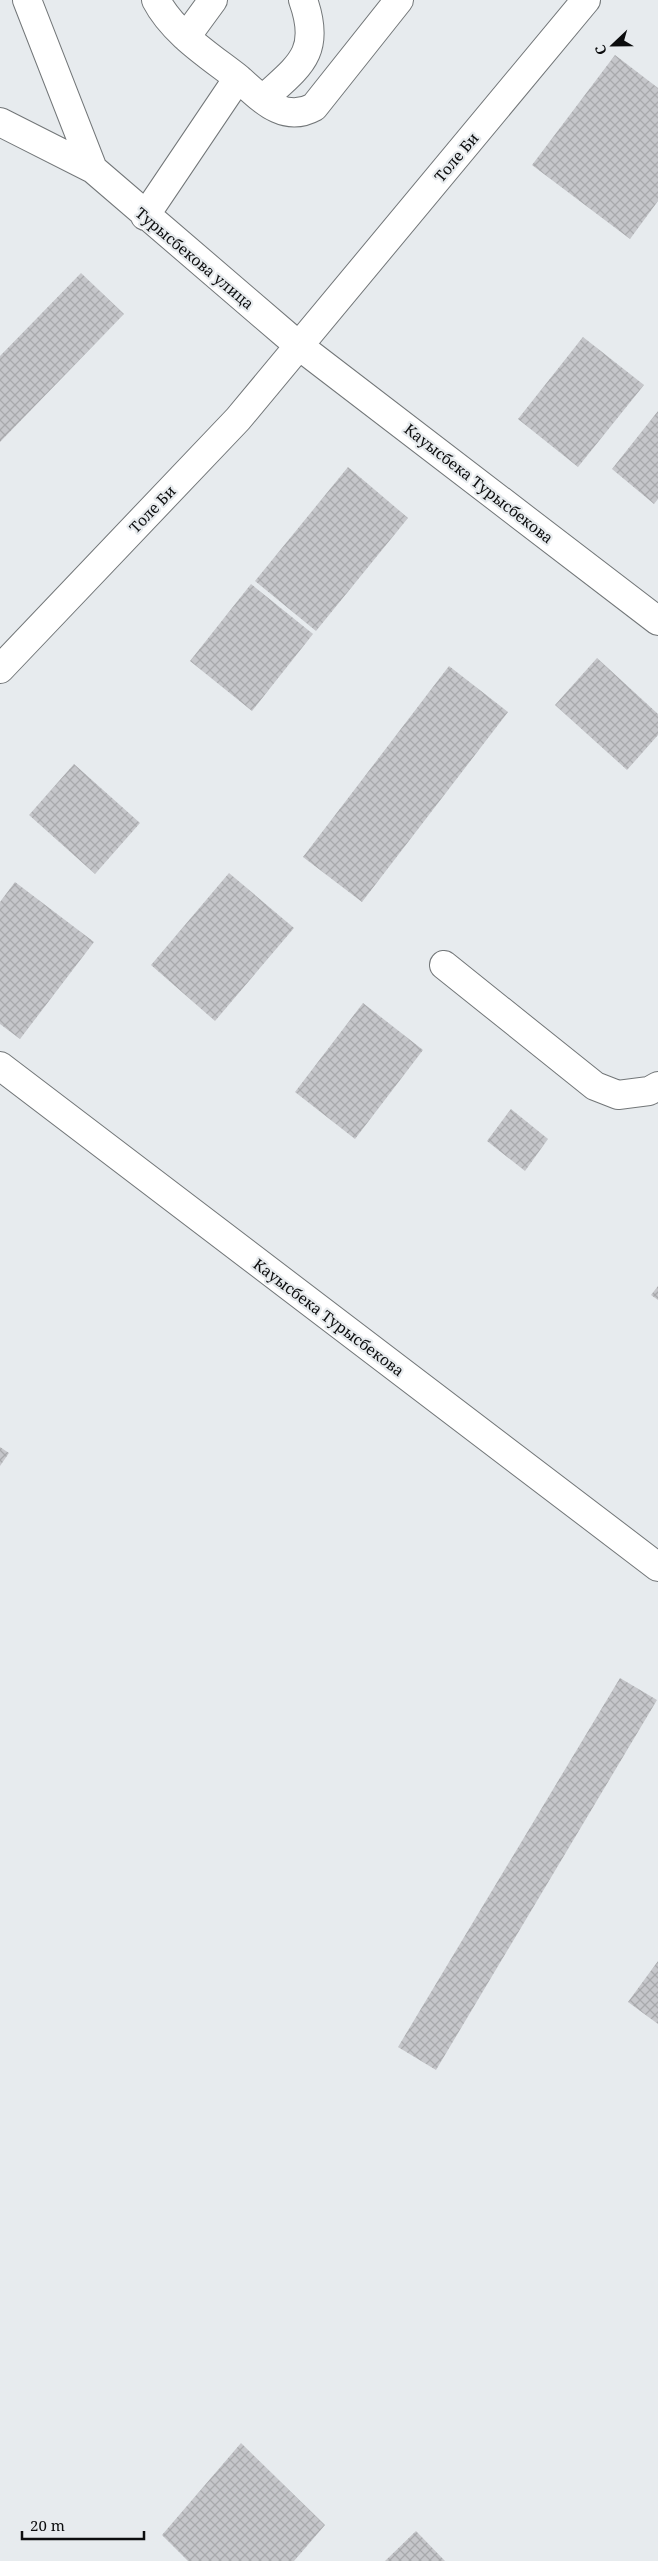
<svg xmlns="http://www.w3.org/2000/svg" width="658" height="2561" viewBox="0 0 658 2561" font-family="'Noto Serif',serif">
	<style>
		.building { fill: url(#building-cross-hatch) }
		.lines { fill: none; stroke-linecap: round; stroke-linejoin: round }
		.minor-casing { stroke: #727678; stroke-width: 30 }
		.minor { stroke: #fff; stroke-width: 28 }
		.labels { text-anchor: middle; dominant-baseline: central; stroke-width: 4.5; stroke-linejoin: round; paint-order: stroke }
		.street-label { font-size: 15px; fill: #0c0d0e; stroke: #e7ebee }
	</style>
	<defs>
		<pattern id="building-cross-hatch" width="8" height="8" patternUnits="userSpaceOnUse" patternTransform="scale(1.25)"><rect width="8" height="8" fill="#c5c6ca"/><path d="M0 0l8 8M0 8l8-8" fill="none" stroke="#a8a9ac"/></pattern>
	</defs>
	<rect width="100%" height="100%" fill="#e7ebee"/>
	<path class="building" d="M615,55L658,88V201L630,239L532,165Z
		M81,273L124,314L0,442V356Z
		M583,337L644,385L578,467L518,419Z
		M658,411V499L654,504L612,469Z
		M348,467L408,518L316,631L255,581Z
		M251,584L313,634L252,711L190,661Z
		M597,658L658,714V735L627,770L555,705Z
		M449,666L508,712L362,902L303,857Z
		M74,764L140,823L95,874L29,815Z
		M229,873L294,928L215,1021L151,965Z
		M15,882L94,942L20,1039L0,1024V902Z
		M363,1003L423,1050L355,1139L295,1092Z
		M511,1109L548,1139L525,1171L487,1141Z
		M658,1286V1300L651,1295Z
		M0,1447L9,1453L0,1466Z
		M620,1678L657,1700L436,2070L398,2047Z
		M658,1961V2024L628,2002Z
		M241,2443L325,2525L294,2561H188L162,2535Z
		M416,2531L445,2561H385Z"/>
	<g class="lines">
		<g class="minor-casing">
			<path id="minor" d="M27,0L93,169
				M186,37L213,0
				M238,78C261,98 283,124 314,107L399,0
				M263,99C299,66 322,53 303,0
				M0,122L93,169L298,345L658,621
				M145,216L238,78C210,56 173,33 156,0
				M0,669L238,419L586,0
				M444,965L595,1086L618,1095L649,1091L658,1086
				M0,1066L658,1567"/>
		</g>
		<use href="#minor" class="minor"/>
	</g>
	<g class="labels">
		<g class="street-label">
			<text transform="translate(456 157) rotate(-50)">Толе Би</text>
			<text transform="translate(195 258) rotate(40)">Турысбекова улица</text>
			<text transform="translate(479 483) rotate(38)">Кауысбека Турысбекова</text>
			<text transform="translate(152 509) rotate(-46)">Толе Би</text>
			<text transform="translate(329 1317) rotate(37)">Кауысбека Турысбекова</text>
		</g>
	</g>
	<g transform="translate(613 45) rotate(248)" stroke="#e7ebee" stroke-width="4" paint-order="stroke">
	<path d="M0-4L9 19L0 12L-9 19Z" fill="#0c0d0e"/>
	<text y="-8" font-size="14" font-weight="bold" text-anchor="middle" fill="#0c0d0e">С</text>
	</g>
	<path d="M22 2531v8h122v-8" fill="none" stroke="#0c0d0e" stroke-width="2.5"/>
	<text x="30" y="2531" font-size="15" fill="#0c0d0e" stroke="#e7ebee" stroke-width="4" paint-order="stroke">20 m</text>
</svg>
